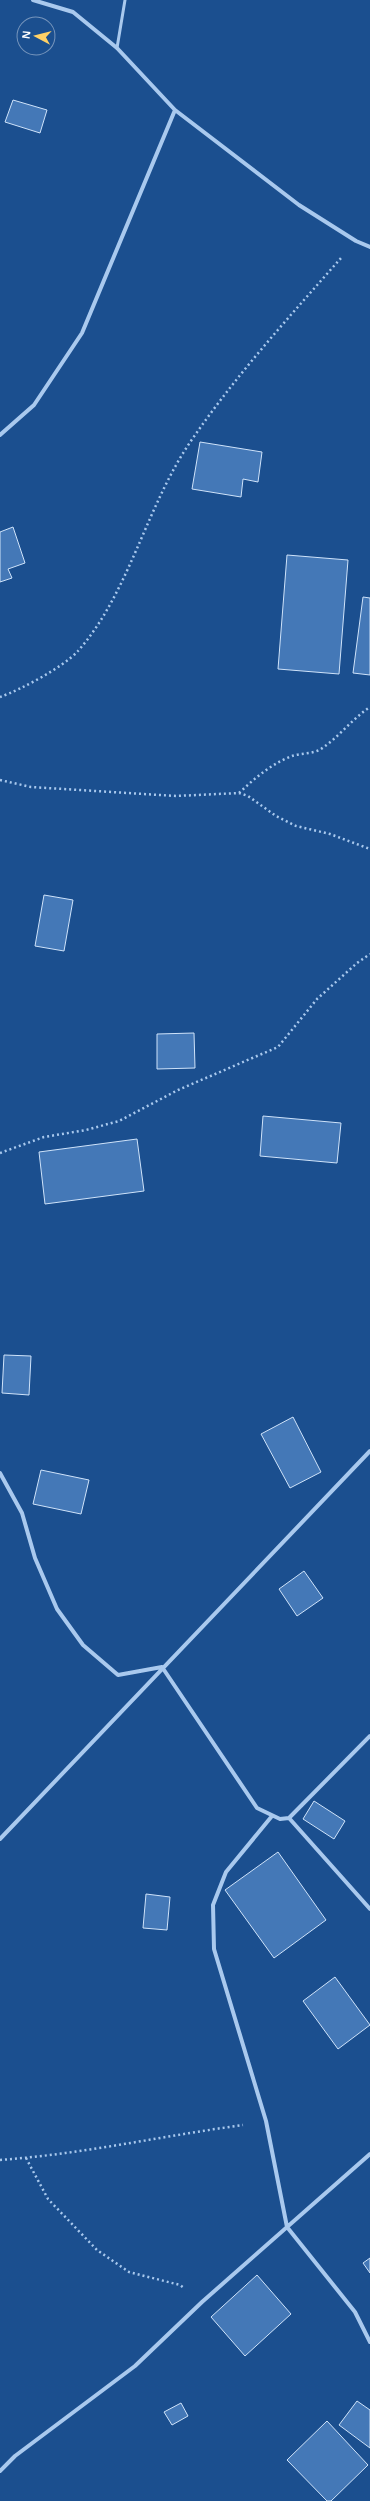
<svg xmlns="http://www.w3.org/2000/svg" width="370" height="2501" viewBox="0 0 370 2501" font-family="Arial,sans-serif">
	<style>
		.building { fill: #4478b7; stroke: #cfe3fa }
		.lines { fill: none; stroke-linecap: round; stroke-linejoin: round }
		.path { stroke: #a9c9ee; stroke-width: 2.5; stroke-dasharray: 2 3; stroke-linecap: butt }
		.service { stroke: #a9c9ee; stroke-width: 3 }
		.minor { stroke: #a9c9ee; stroke-width: 4 }
	</style>
	<rect width="100%" height="100%" fill="#1b4f8f"/>
	<path class="building" d="M13,100L47,110L40,133L5,122Z
		M200,442L262,452L258,482L243,479L241,497L192,489Z
		M13,527L25,563L8,569L12,578L0,582V532Z
		M287,555L348,560L339,674L278,669Z
		M363,597L370,598V675L353,673Z
		M44,895L73,900L64,951L35,946Z
		M194,1033L195,1068L157,1069V1034Z
		M263,1116L341,1123L337,1163L260,1156Z
		M137,1139L144,1191L45,1204L39,1152Z
		M4,1355L31,1356L29,1395L2,1393Z
		M293,1417L321,1472L290,1488L261,1434Z
		M41,1470L89,1480L81,1514L33,1504Z
		M304,1571L323,1598L297,1616L279,1589Z
		M314,1801L345,1821L334,1839L303,1819Z
		M278,1852L326,1920L274,1958L225,1890Z
		M146,1894L170,1897L167,1930L143,1928Z
		M335,1977L370,2025L338,2049L303,2001Z
		M370,2258V2273L363,2263Z
		M257,2275L291,2314L245,2356L211,2317Z
		M357,2401L370,2410V2448L339,2425Z
		M181,2403L188,2416L172,2425L164,2412Z
		M327,2421L368,2465L331,2501H327L287,2460Z"/>
	<g class="lines">
		<path class="path" d="M0,697C22,689 62,668 78,651C130,592 147,503 193,438C237,374 290,316 341,258
			M0,780L31,787L176,796L239,793L248,796L276,816L296,826L330,834L370,849
			M239,793C255,778 271,764 292,756C301,753 313,754 321,749C339,737 352,719 370,707
			M0,1153L44,1137L86,1130L119,1121L178,1090L278,1047L317,999L357,963L370,954
			M26,2158L48,2199L97,2250L129,2272L180,2285L184,2288
			M0,2160C82,2154 162,2136 243,2125"/>
		<path class="service" d="M117,48L125,0"/>
		<path class="minor" d="M33,0L73,12L117,48L175,110L299,205L356,241L370,247
			M0,435L34,405L82,333L175,110
			M0,1473L22,1513L35,1558L57,1609L83,1645L118,1675L162,1667
			M162,1667L257,1808L280,1819L289,1818L370,1736
			M272,1816L226,1872L213,1905L214,1949L266,2121L287,2227L355,2312L370,2342
			M289,1818L370,1909
			M0,1839L370,1451
			M0,2471L15,2456L135,2366L202,2302L370,2154"/>
	</g>
	<g transform="translate(36 36) rotate(277)"><circle r="19" fill="#1b4f8f" stroke="#7695bc"/>
	<path d="M0-3L7 15L0 10L-7 15Z" fill="#ffd166"/>
	<text y="-6" font-size="11" font-weight="bold" text-anchor="middle" fill="#ffffff">N</text>
	</g>
</svg>
